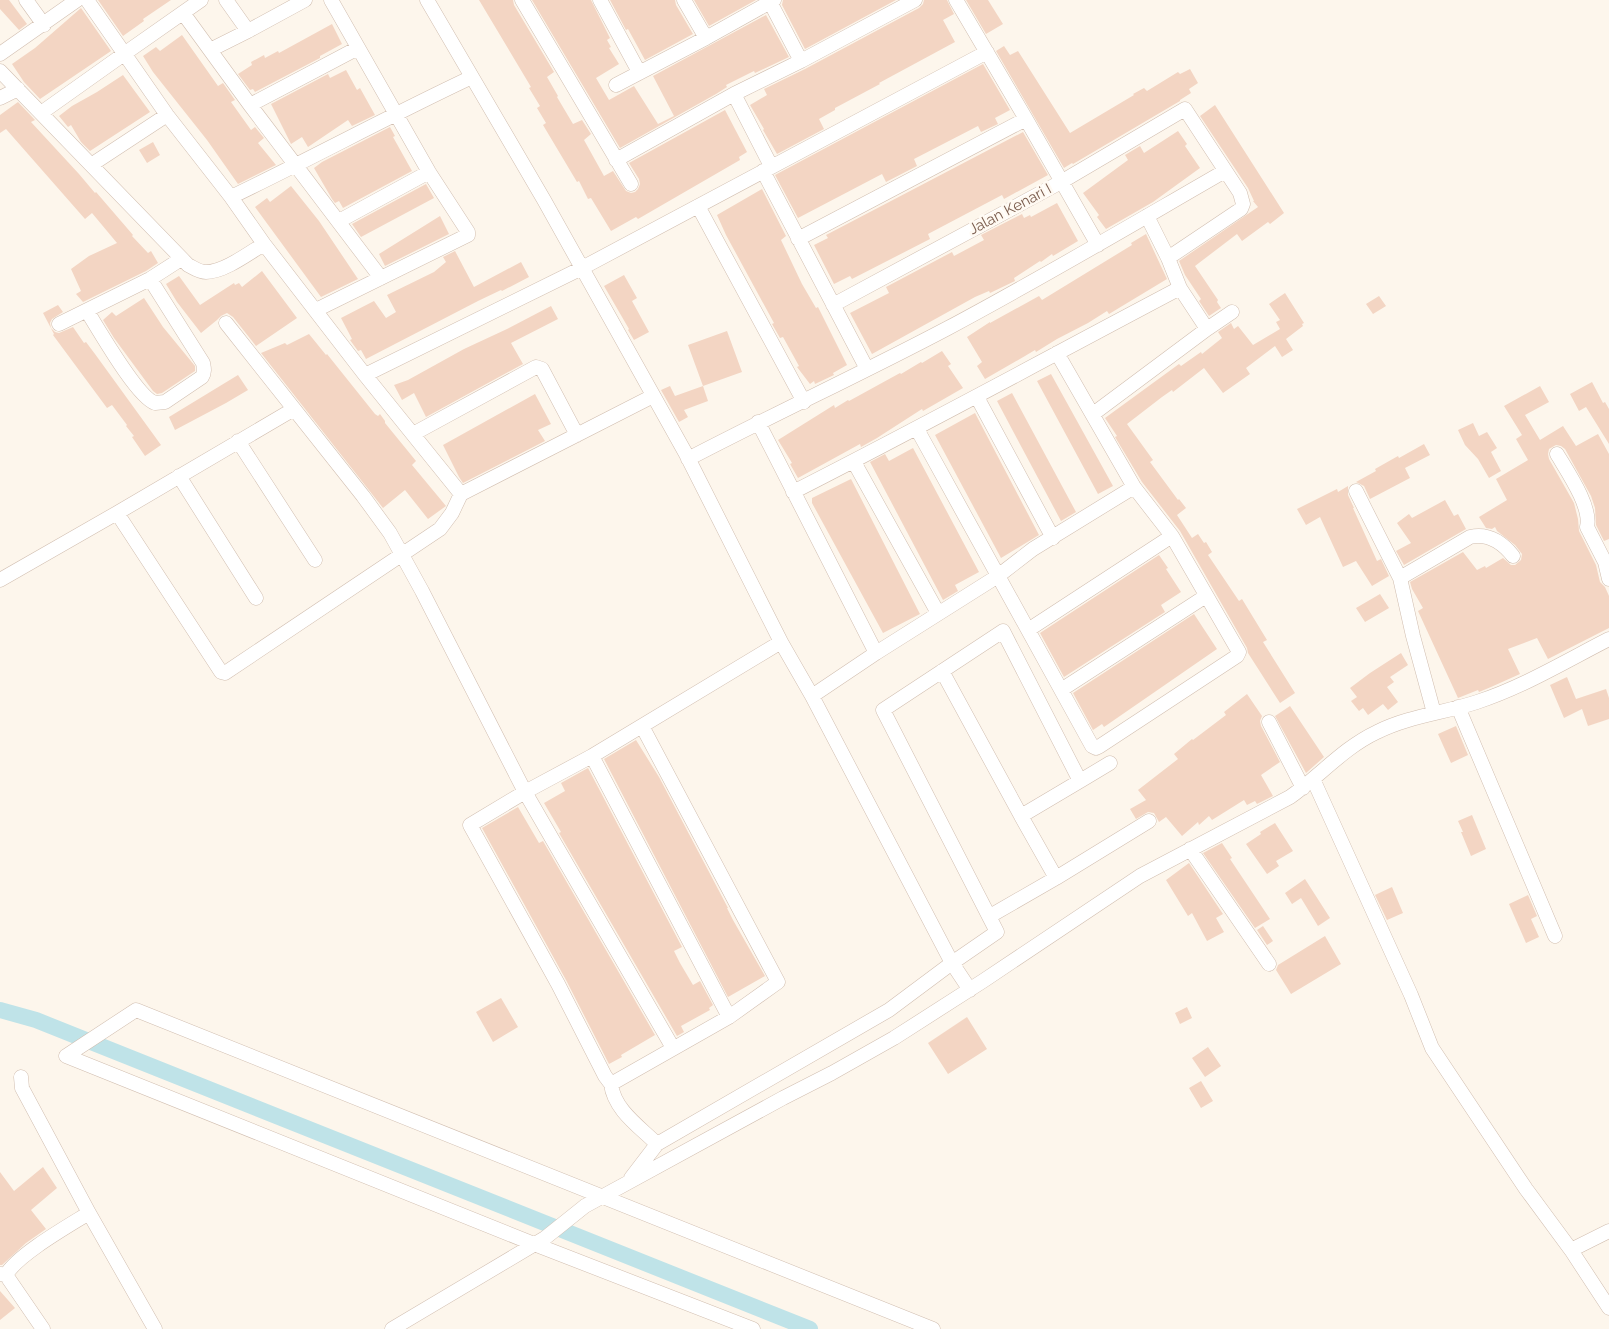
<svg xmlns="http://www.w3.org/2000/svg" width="1609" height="1329" viewBox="0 0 1609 1329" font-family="Raleway,sans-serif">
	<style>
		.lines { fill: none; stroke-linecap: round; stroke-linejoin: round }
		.canal { stroke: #bfe3e8; stroke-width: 16 }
		.building { fill: #f3d5c3 }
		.street-casing { stroke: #d1beb0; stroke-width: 15 }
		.street { stroke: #fff; stroke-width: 14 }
		.labels { text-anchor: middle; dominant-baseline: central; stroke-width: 5; stroke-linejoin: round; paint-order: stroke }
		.street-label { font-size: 15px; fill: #7a5c4d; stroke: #fffaf3 }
	</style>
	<rect width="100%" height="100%" fill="#fdf6ec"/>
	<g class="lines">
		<path class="canal" d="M0,1010L36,1020L810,1329"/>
	</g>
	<path class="building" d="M0,0H9L27,24L19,30L0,9Z
		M98,0H171L143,19L144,21L123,36Z
		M479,0H513L514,5L554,72L547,77L558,96L557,97L573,124L582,120L591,134L584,140L604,176L613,171L626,191L631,193L635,192L638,189L640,184L639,179L629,163L725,110L747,152L739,157L740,160L638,219L636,217L611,231L591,198L588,199L579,181L577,182L543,125L546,123L537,108L540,106L529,88L531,87Z
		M532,0H591L610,38L607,40L611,47L609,48L619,64L596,78L609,100L634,86L658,124L674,116L653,76L766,15L789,57L755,73L754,71L726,85L727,87L716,94L620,148Z
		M610,0H675L676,5L693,34L645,60L628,29L626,30Z
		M694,0H756L709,26Z
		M783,0H896L805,49L782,5Z
		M924,0H947L954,14L943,20L955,42L879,83L880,84L835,108V110L819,119L824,129L777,154L763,130L764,129L750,105L767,95L764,89L805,69L919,8L923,4Z
		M966,0H988L1003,24L986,34Z
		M81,8L111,51L40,99L24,82L12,64L35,48Z
		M332,24L342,44L320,56V58L255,92L253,89L250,90L238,74L252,65L251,62L264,55L265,58L278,51L279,53Z
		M182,35L218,86L223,83L235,100L231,102L251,130L255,127L264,138L258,143L276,165L238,184L207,140L153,72L143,56L156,47L160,51Z
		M1004,46L1010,55L1018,51L1070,133L1134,95L1133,94L1144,88L1147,91L1178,72L1180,74L1190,69L1198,83L1189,89L1191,93L1180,100V101L1073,164L1072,163L1064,168L996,51Z
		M983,64L1010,110L995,118L998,124L981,132L978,126L914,159L917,166L886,182L882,174L798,218L775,175Z
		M346,70L357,90L360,88L375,115L352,126L348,120L308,147L302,137L291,144L271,104L328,74L330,78Z
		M123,75L150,112L90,151L81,142L71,125L68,127L59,116L72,106L97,92Z
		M18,102L35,120L31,122L79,174L95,193L96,192L133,235L132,236L148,253L151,251L158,263L146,271L83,302L76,294L81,291L71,269L89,256L117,243L92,213L85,219L6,129L0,133V115Z
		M1215,105L1284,213L1270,224L1268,222L1242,241L1237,234L1195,266L1218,300L1217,302L1221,308L1209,316L1199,301L1201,299L1185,275L1179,261L1258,207L1253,201H1254L1248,188L1200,116Z
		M390,127L395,136L393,137L412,171L343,208L339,201L335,203L332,199L314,168L322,162Z
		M1178,131L1187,144L1185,146L1200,168L1153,202L1106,229L1097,217L1099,215L1083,193L1128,160L1125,155L1140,146L1144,153Z
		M1023,132L1048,175L1004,199L1002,195L928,234L930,239L852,279L850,276L834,284L814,245L828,238L826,235Z
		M153,142L160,155L147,163L139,150Z
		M426,184L434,198L361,237L352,224Z
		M291,186L319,221L358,279L321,297L255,207L267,198L270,202Z
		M762,189L786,236L781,240L802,284L816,308L818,307L847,365L833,373L834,375L815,384L814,381L810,384L797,367L799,366L783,337L780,338L772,324L774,323L726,235L717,215Z
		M1057,203L1078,241L1053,256L1052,254L1041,262L1040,261L1014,278L1015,281L990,293L989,291L975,297L872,354L850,313L889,293L886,287L952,252L954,256L984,240L981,235L1022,214L1024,218L1030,215L1031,217Z
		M440,216L449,234L385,266L379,254Z
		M1146,234L1167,279L1109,314L1107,311L1088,323L1057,339L1036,352L1035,350L1025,356L985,379L977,366L982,362L967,337L990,322V323L1039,296L1042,300L1132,245L1131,243Z
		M455,251L474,287L521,262L529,277L502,291L501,290L478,301L366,359L361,350L358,351L350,340L352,339L341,318L374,301L386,318L396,312L387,295L434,272L446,262L443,257Z
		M262,271L297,318L256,346L233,317L227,313L221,316L217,320L201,333L177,302L166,284L179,276L200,305L234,283L235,285L239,283L242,287Z
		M624,275L637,298L632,301L649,332L634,340L628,330L629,329L604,286Z
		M1285,293L1304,323L1302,324L1303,326L1286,339L1293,350L1282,357L1275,346L1246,368L1250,374L1223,393L1204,368L1173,392L1172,390L1162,397L1127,424L1153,460L1150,462L1178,500L1179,499L1186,508L1177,515L1192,538L1198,534L1204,543L1206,542L1212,552L1208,555L1239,601L1242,599L1267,640L1263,642L1295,693L1280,703L1248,653L1247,648L1180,531L1142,482L1115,437L1117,436L1105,418L1179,364L1181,366L1201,352L1202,354L1222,338L1218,332L1231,323L1234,329L1238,326L1253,345L1280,329L1276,322L1280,320L1269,304Z
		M1379,296L1386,306L1373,314L1366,304Z
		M144,298L163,327L195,366V371L162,393L157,394L153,391L114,338L103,320L112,312L116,316Z
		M58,305L63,312L52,319L50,323L51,328L55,332L59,333L73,327L84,343L86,342L95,354L161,445L145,456L132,437L134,436L126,426L127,425L112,405L107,408L53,335L54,334L43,313Z
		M551,306L558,319L511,343L523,364L426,417L414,393L402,400L394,385L408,380L464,349L507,329Z
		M727,331L742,372L703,386L688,345Z
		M309,334L326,355L327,354L375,414L378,416L380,414L385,421V423L416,461L412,465L446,506L428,519L405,490L383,508L261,353L285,343L287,345Z
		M942,351L951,364L948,366L963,388L923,411L922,409L877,438L861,447L860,444L798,478L790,464L792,463L778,440L834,405L835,408L848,400L849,401L900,373L901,374L921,362L922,363Z
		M1051,374L1113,486L1098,494L1037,381Z
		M238,375L248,390L226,403L175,430L169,417Z
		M1592,382L1603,403L1605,402L1609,409V444L1586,407L1579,411L1570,394Z
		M670,386L675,396L703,386L708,401L684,410L688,417L679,422L661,390Z
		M1540,386L1549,402L1525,415L1540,440L1563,426L1576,446L1598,434L1609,454V539L1604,541L1596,525L1595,508L1591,496L1565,449L1561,446L1556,445L1549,449L1548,454L1549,459L1574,503L1578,519L1579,531L1596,565L1600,582L1605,587L1609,596V628L1548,659L1537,638L1508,649L1520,674L1491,687L1479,692L1478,690L1458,698L1418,611L1423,608L1412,589L1410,582L1463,552L1477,570L1485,566L1486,568L1503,558L1511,565H1515L1521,560L1522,554L1515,545L1497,531L1495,527L1492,529L1486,528L1479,517L1507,500L1496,479L1528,460L1516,439L1522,435L1504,406Z
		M1012,393L1076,512L1061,521L997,401Z
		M535,394L551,424L538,430L545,441L463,483L459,477L443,445Z
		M975,413L1039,535L1001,558L935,435Z
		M1473,423L1479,436L1487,432L1497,448L1491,452L1501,471L1489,478L1478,459L1465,445L1458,430Z
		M1424,444L1430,455L1405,468L1410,478L1370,499L1364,486L1356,482L1376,471L1375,469L1398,456L1399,458Z
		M913,448L979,572L955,585L958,591L943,600L870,462L885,454L889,461Z
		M851,479L920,614L883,633L812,503V498Z
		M1348,486V495L1354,508H1353L1377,561L1381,559L1389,576L1372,586L1356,561L1343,567L1320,517L1306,525L1297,509L1337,489L1338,492Z
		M1445,500L1454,516L1458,514L1466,529L1404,565L1396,551L1411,543L1397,523L1409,514L1412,518Z
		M1159,555L1168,568L1166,569L1181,592L1161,605L1165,612L1064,677L1040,633Z
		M1380,594L1389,608L1365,622L1356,608Z
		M1194,614L1217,649L1104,727L1102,724L1093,730L1073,693Z
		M1401,653L1408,665L1390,677L1394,682L1387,687L1398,702L1388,710L1383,704L1368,715L1363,708L1359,711L1351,701L1357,697L1350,688L1370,673Z
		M1567,677L1576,699L1606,689L1609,698V719L1588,726L1582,709L1564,718L1550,685Z
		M1247,694L1262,716L1260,721L1261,726L1280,762L1261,775L1273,796L1257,804L1255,801L1247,805L1244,800L1212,820L1209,816L1199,825L1198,822L1182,836L1166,817L1159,822L1154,813L1148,812L1136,819L1130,809L1146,800L1138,790L1178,759L1174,754L1192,739L1193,740L1226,715L1224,712Z
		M1290,706L1324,757L1306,773L1275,716Z
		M1456,726L1468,755L1451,763L1438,734Z
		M636,740L659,777L728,908H727L733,920L765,976L728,997L604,759Z
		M588,768L682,947L674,951L680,963L693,985L700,981L713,1005L709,1008L710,1010L681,1026L684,1032L677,1036L559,833L561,832L544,803L565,791L561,783Z
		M518,807L539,843L543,841L655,1035L621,1055L622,1057L609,1064L566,980L482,828Z
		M1472,815L1486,849L1471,856L1461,832H1463L1458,821Z
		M1275,823L1293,851L1276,861L1279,866L1267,874L1246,844L1261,834L1260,832Z
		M1222,843L1232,858L1230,859L1270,919L1255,928L1203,853Z
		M1189,863L1223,914L1216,918L1224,932L1207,941L1192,913L1188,916L1166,880Z
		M1305,879L1330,918L1318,926L1301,898L1292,904L1285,893Z
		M1392,887L1403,913L1387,920L1375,895Z
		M1528,895L1537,916L1531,919L1539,937L1526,943L1509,904Z
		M1263,926L1273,941L1267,945L1257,930Z
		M1325,936L1341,964L1291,994L1276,970L1278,965Z
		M501,998L518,1027L493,1042L476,1012Z
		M1187,1007L1192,1018L1180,1024L1175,1013Z
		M967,1017L987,1049L948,1074L928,1043Z
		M1208,1047L1221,1066L1205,1077L1192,1058Z
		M1201,1081L1213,1101L1201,1108L1189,1088Z
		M43,1167L57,1188L31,1210L46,1229L26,1243L2,1265H0V1172L14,1191Z
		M0,1291L15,1308L0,1320Z"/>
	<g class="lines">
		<g class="street-casing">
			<path id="street" d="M26,0L44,25
				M87,0L167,115L231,197L264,244L365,375L461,494
				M226,0L248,31
				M427,0L544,200L686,454L781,642L812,696L952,963L889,1010L657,1144C640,1127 614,1110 611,1084
				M522,0L631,184
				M600,0L639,72
				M684,0L706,38
				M769,0L801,61
				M956,0L1026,119L1098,245
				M183,13L250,105L381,278
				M210,50L248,31L305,0
				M0,54L77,0
				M0,71L188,265C194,268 199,272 206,272C224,272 249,253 264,244
				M616,85L706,38L774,0
				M734,94L771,166
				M0,98L18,89
				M250,105L358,48
				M41,113L124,54L201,0
				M616,160L734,94L801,61L915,0
				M91,165L167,115
				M763,171L867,369
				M231,197C312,158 391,115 472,77
				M698,206L804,402
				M1147,216L1168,258L1180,288L1207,329
				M339,221L429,172
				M798,239L1026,119
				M833,305L1061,182L1185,109L1240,193L1243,204L1241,209L1168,258
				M316,310L468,235V232L429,172L331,0
				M87,311C99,330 137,397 155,403L165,402L202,377C205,372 204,368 203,363L150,279
				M226,323L363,496L390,533L422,591L525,792L673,1048
				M59,324L150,279L181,259
				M365,375L582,268L987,52
				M977,397L1053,538
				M294,409L117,513L221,672L225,673L440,529L452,513L461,494L653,396
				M1093,414L1207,329L1232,312
				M758,422L876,653
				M917,429L1092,746L1096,748L1100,746L1237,656L1239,652L1172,536L1134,487L1057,353
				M413,434L536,367L542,369L577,435
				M238,441L315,560
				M1557,454C1567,471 1592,507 1587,527L1605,562L1609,579
				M688,459C774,414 863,373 948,328C1042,278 1133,224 1225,171
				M854,462L938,613
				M179,476L256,598
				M1356,491L1400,578L1413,636L1434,713
				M793,492C923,426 1051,356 1180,288
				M1400,578L1470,537C1488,533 1502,542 1513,556
				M0,580L117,513
				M1028,630L1172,536
				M942,671L1021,816L1080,781L1003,631L883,710L997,932L952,963L970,990
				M1061,690L1206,596
				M812,696L876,653L998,576L1033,549L1134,487
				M1458,707L1555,936
				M1269,722L1303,788
				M642,726L778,982L729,1017L611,1084L605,1076L558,984L470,825L525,792L592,756L781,642
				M592,756L729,1017
				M1313,779L1411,995L1432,1048L1526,1189L1571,1250L1609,1308
				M1080,781L1110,763
				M1190,849L1269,964
				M1056,878L1149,821
				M990,916L1056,878L1021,816
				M66,1056L136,1010L933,1329
				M66,1056L534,1244L753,1329
				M21,1077L22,1088L89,1213L155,1329
				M631,1178L657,1144
				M1571,1250L1609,1231
				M0,1274L6,1275L43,1329
				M6,1275C17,1255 68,1226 89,1213
				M392,1329L545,1238L585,1206L783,1098L832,1073L894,1038L983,981L1140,876L1290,797C1320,776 1343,748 1377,732C1409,716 1444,713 1477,702C1523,687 1566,661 1609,639"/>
		</g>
		<use href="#street" class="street"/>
	</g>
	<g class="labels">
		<g class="street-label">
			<text transform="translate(1010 209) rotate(-28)">Jalan Kenari I</text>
		</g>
	</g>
</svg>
